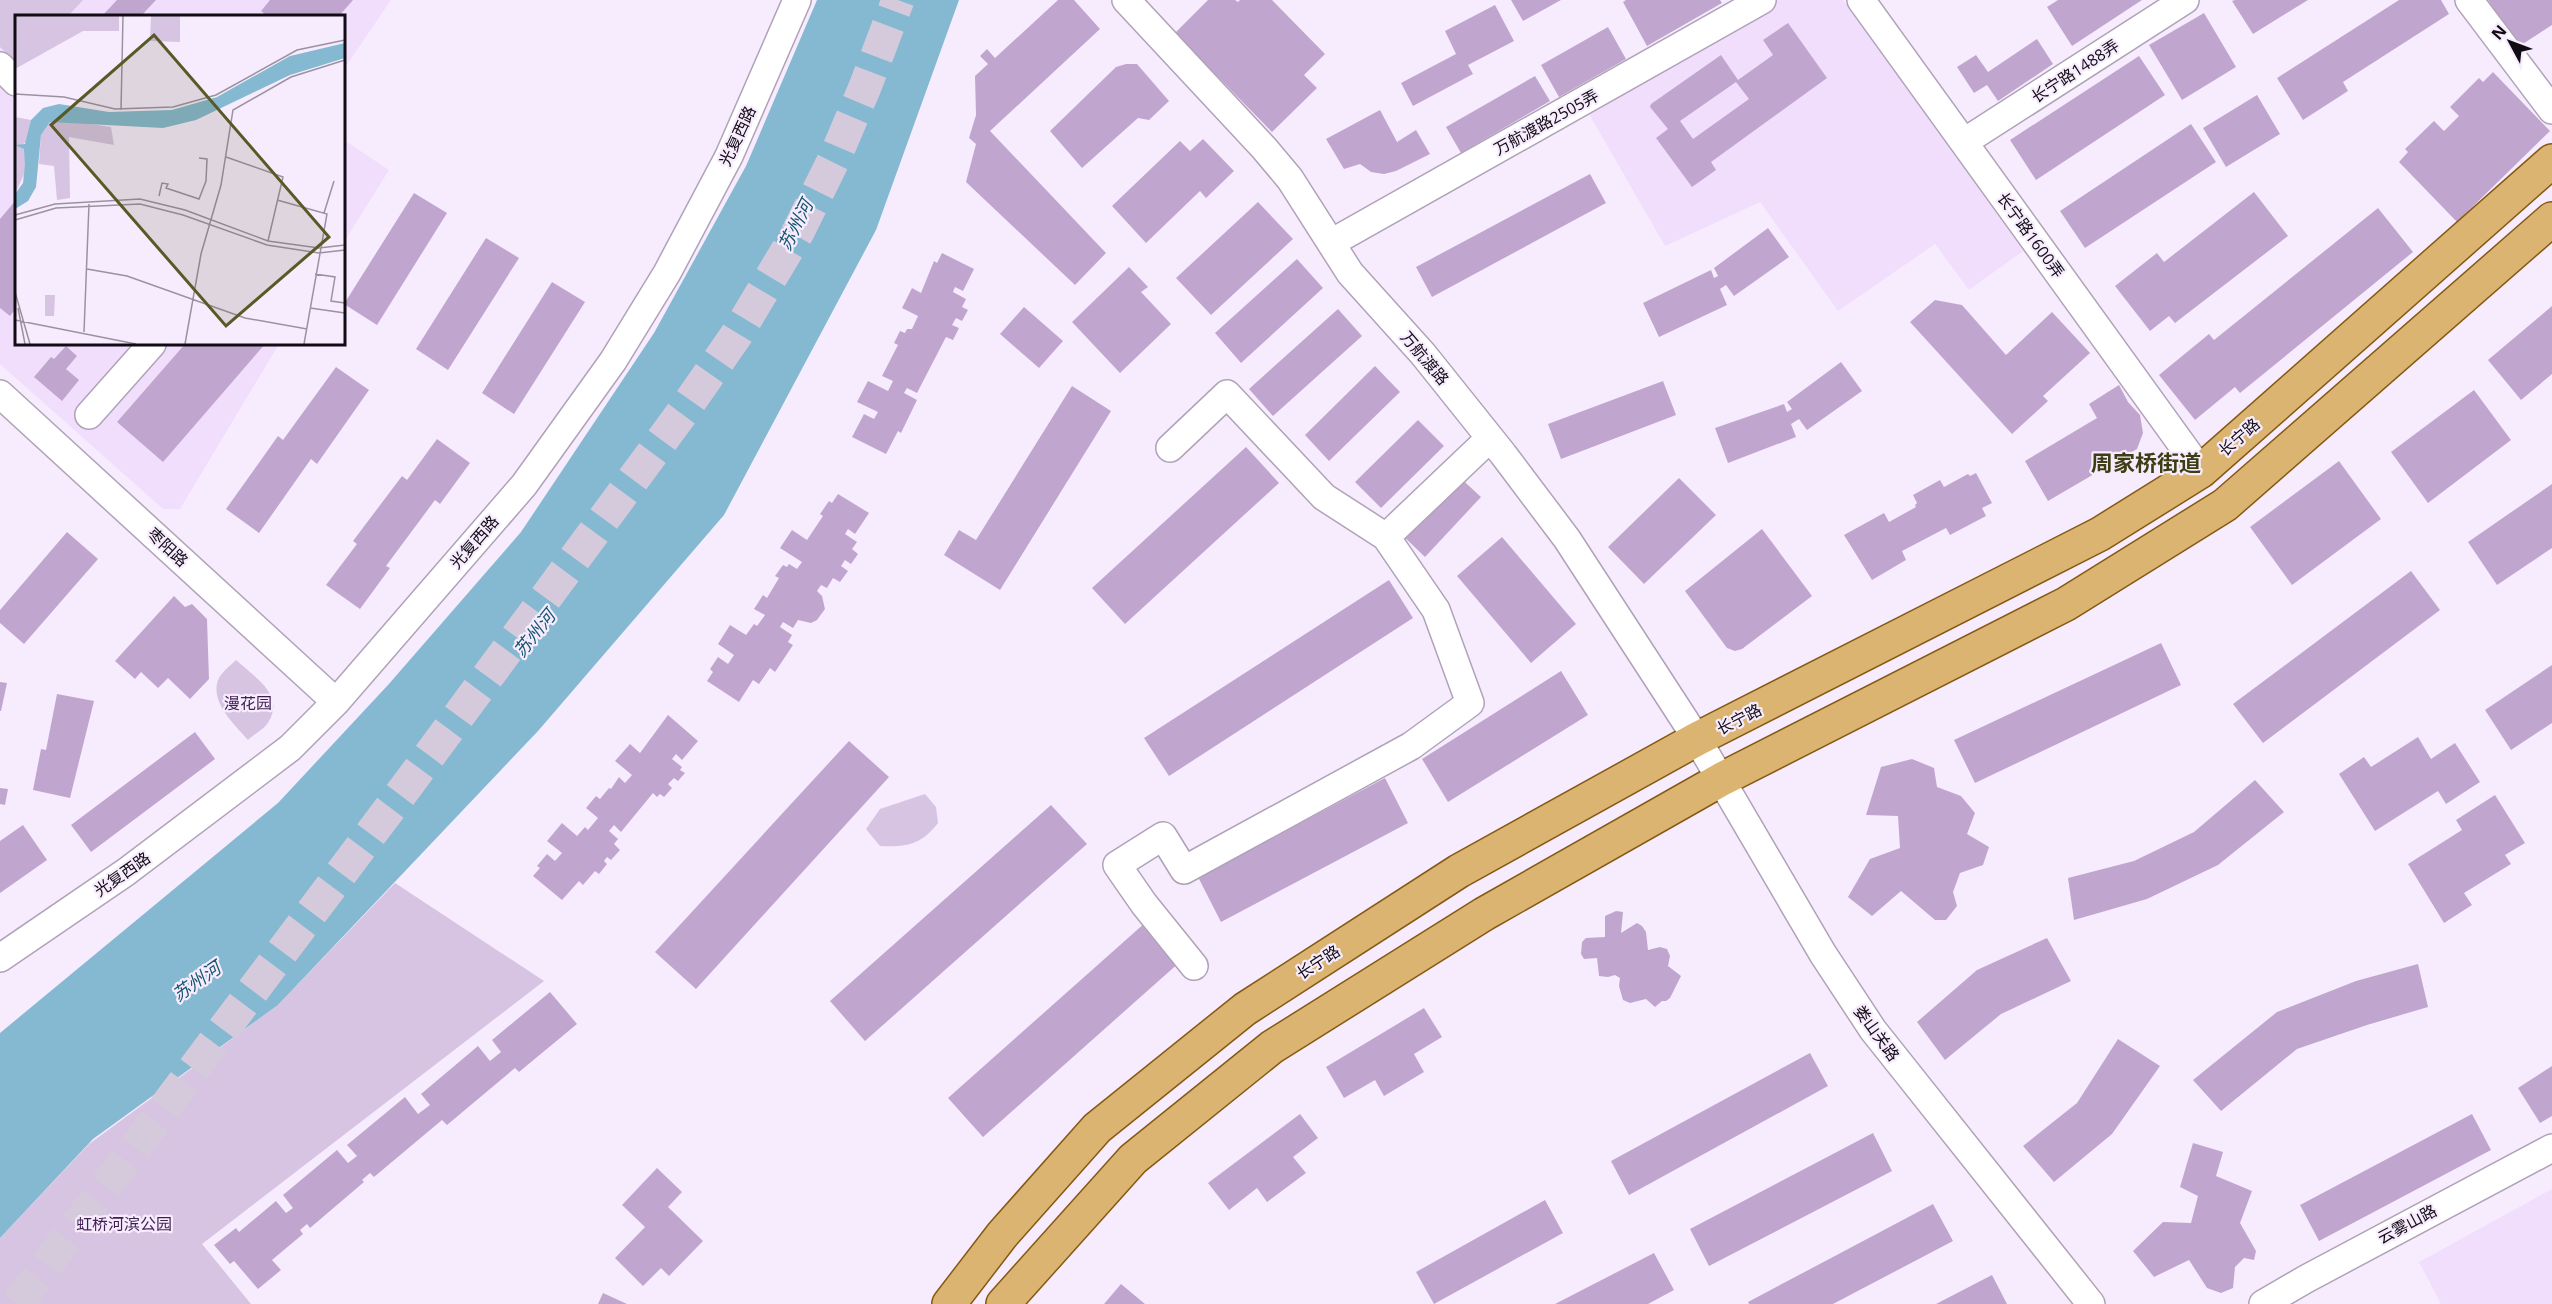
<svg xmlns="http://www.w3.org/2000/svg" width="2552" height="1304" viewBox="0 0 2552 1304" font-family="'Open Sans','Noto Sans SC',sans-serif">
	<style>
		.built { fill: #f1defc }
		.green { fill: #d7c3e2 }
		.water { fill: #85b8d1 }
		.building { fill: #c0a6cf; fill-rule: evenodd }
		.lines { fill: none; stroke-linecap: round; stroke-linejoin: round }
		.highway-tunnel { stroke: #d4cadb; stroke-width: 33; stroke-dasharray: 33 16; stroke-linecap: butt }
		.minor-casing { stroke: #b0a2b8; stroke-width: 30 }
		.major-casing { stroke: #855912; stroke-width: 36 }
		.minor { stroke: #fff; stroke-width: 27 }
		.major { stroke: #dbb471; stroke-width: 33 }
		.labels { text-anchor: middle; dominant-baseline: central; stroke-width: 4.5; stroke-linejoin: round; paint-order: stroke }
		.street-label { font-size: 16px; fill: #110c13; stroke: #f7ecfe }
		.park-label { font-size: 16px; fill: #401e51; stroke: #f7ecfe }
		.water-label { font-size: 18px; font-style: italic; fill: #14566f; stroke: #f7ecfe }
		.district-label { font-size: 22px; font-weight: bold; fill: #3d3d14; stroke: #f7ecfe }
		.inset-road { fill: none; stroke: #9b92a0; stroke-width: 1.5 }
		.view { fill: #595926; fill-opacity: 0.15; stroke: #595926; stroke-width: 3 }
		.inset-edge { fill: none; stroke: #110c13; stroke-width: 3 }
	</style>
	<rect width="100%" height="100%" fill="#f7ecfe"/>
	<path class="built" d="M0,0H391L344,69V16H16V344H279L180,509H163L0,364Z
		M1777,0H1843L2023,251L1969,290L1935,244L1838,311L1760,202L1665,246L1585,107Z
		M344,140L389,170L344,242Z
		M2552,1189V1304H2441L2419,1262Z"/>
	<path class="green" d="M0,0H83L68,16H16V62L0,47Z
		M236,660C253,676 285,694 269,721C265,729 254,734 248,740C235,725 208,701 219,678C223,671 231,665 236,660Z
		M925,794L936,807L938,823C921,845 907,847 880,846L866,829L880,809Z
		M395,883L544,981L202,1244L251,1304H0V1238L89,1144L278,1005Z"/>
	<path class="water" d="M817,0H959L876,230L724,515L538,731L278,1005L93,1139L0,1238V1033L278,803L388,685L521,532L654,333L746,166Z"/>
	<path class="building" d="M117,0H156L141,16H102Z
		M270,0H353L339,16H267L261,11Z
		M1058,0H1074L1100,29L990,131L1106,253L1075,285L966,182L976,144L969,138L976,115L975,76L988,64L980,56L987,49L995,58Z
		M1208,0H1235L1238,2L1240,0H1272L1325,54L1304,75L1317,88L1272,132L1175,33Z
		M1511,0H1561L1523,21Z
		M1626,0H1720L1722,3L1647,46L1623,2Z
		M2058,0H2142L2072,46L2047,7Z
		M2235,0H2308L2253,34L2232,1Z
		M2399,0H2441L2449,14L2343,82L2348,91L2303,120L2277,78Z
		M2488,0H2552V25L2518,47Z
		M1495,5L1514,41L1468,65L1473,74L1413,106L1401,83L1456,54L1445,31Z
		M2204,13L2236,67L2182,100L2149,45Z
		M1788,23L1827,78L1711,162L1716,170L1692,187L1656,138L1668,129L1650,107L1651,104L1721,55L1738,80L1773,55L1763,40ZM1736,82L1749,99L1693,139L1680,121Z
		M1608,27L1626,59L1559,97L1541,65Z
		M2037,39L2053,64L1998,101L1987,85L1974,93L1957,67L1976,55L1988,72Z
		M2139,56L2165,95L2036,180L2010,140Z
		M1126,64H1137L1169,101L1149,120L1138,118L1082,168L1050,131L1116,67Z
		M2493,72L2550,131L2457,222L2399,162L2408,152L2405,149L2434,121L2444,131L2459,116L2450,107L2479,78L2483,82Z
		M1535,76L1550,101L1461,153L1446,127Z
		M2257,95L2280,134L2226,167L2203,128Z
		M1380,110L1397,142L1416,130L1430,154L1396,171L1384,174L1371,172L1360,164L1344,169L1326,139Z
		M2191,124L2216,162L2085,248L2060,211Z
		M1203,139L1234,171L1206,198L1200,191L1146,243L1112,206L1180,141L1190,151Z
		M1590,174L1606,203L1432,297L1416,267Z
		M2254,192L2288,236L2175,323L2169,316L2150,331L2115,286L2157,253L2164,262Z
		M414,193L447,213L377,325L344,304Z
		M16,200V308L10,316L0,308V219Z
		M1258,202L1293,239L1211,315L1176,278Z
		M2378,208L2413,252L2240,393L2235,387L2195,420L2159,375L2209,334L2214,340Z
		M1768,228L1789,257L1734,296L1726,285L1720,289L1727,305L1659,337L1643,303L1711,270L1714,278L1718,276L1714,268Z
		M486,238L519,258L448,370L416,349Z
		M942,253L974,269L963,291L955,287L953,292L966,299L962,307L968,310L962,321L956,318L952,325L959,328L953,340L946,337L917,393L907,388L904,393L917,400L901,433L898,431L886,454L852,437L864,414L874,419L878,412L857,402L868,381L888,391L893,381L882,376L898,345L894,343L900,331L905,333L907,329H912L918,316L902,308L912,288L921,293L934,261L937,263Z
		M1297,259L1323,288L1241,363L1215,333Z
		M1129,267L1148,287L1141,292L1171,324L1120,373L1072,322Z
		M552,282L585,302L514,414L482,393Z
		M1935,300L1962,305L2006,355L2052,312L2090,353L2043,396L2048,401L2012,434L1910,322Z
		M2552,306V374L2521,400L2488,360Z
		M1024,307L1063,341L1039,368L1000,334Z
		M1338,309L1362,336L1273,416L1249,389Z
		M185,344H265L163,462L117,422Z
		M66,346L77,356L66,369L79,380L62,401L34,377L51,357L54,359Z
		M1841,362L1862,391L1807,430L1799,419L1791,424L1796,437L1728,463L1715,428L1784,404L1787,412L1792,409L1787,402Z
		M1375,366L1400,392L1329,461L1305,435Z
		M336,367L369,390L317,464L311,459L259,533L226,509L278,436L283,440Z
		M1663,381L1676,415L1561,459L1548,424Z
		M2119,385L2128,402L2140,415L2143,433L2137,449L2048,501L2025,461L2097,418L2089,404Z
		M1072,386L1111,411L1000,590L944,555L959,530L976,540Z
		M2474,390L2511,440L2428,503L2391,452Z
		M1418,420L1444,446L1381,508L1355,482Z
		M437,439L470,463L440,504L435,500L386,566L390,568L360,609L326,585L357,544L353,541L402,476L407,480Z
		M1246,447L1279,483L1125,624L1092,588Z
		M2339,461L2381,519L2292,585L2250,527Z
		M1455,473L1481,497L1425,557L1399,532Z
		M1976,473L1992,503L1982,508L1986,516L1950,535L1946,528L1902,551L1906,560L1872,580L1844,535L1884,513L1889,522L1916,507L1915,505L1917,503L1913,495L1940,480L1944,487L1968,474L1970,476Z
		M1679,478L1716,515L1644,584L1608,547Z
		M2552,484V548L2497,585L2468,542Z
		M838,494L869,513L855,534L848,529L845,534L857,542L852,549L858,554L851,564L845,560L841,566L848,571L840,582L833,578L827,588L821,585L817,591L822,596L825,609L817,620L811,623L798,620L793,628L783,622L780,627L792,635L788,642L793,645L775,672L770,668L759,684L753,680L739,702L707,681L713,672L710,669L718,657L728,664L734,655L718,644L730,625L746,635L754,624L757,626L765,615L754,609L763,595L767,598L779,578L775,576L783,565L787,567L789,564L797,569L802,562L780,548L792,530L807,540L823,516L820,514L829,501L832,503Z
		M1762,529L1812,596L1742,649L1735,651L1727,648L1685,591Z
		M67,532L98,559L24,644L0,623V610Z
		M1502,537L1576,624L1531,663L1457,576Z
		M2411,571L2440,610L2263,743L2233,704Z
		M1389,580L1413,618L1169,776L1144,738Z
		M174,596L185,607L192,604L207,619L209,679L190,699L168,678L158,688L141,672L135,679L115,661Z
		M2161,643L2181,685L1975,783L1954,740Z
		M2552,665V723L2511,750L2485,710Z
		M1561,671L1588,715L1448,802L1422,759Z
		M0,682L7,683L1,711H0Z
		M57,694L94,701L70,798L33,790L41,749L46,750Z
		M668,715L698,741L682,760L676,754L672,759L682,767L680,770L685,773L678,781L674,778L668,784L672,788L664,797L660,794L657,797L653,793L621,832L614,825L609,831L618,839L614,844L620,850L611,860L607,857L604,861L607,864L599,874L595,871L583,885L579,881L562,900L533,876L540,868L537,866L547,854L555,861L562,853L547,841L562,823L577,836L585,827L588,830L598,818L586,808L596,796L600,799L609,788L611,789L619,777L625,783L632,775L615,761L630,744L640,753Z
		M195,732L215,759L91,852L71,825Z
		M2418,737L2431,759L2455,743L2480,782L2446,804L2438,791L2375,831L2339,774L2364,757L2371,767Z
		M849,741L889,777L696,989L655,952Z
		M1912,759L1934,768L1937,787L1961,796L1975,813L1967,834L1989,847L1983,865L1960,873L1953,892L1957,906L1946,920H1935L1901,891L1872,916L1848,897L1870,859L1900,848L1898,816L1866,815L1881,767Z
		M1385,778L1408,823L1221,922L1198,877Z
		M2255,780L2284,812L2218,865L2147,899L2074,920L2068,878L2134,861L2194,832Z
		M0,788L8,789L5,805L0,804Z
		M2495,795L2525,843L2505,855L2511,864L2464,893L2472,905L2444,923L2408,864L2462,830L2456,820Z
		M1051,805L1087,844L865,1041L830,1001Z
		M23,825L47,860L0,893V841Z
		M1616,911L1623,912L1621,933L1637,923L1642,926L1646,932L1648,950L1660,947L1667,949L1670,956L1668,966L1681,976L1670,998L1666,1001H1662L1655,1007L1646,999L1630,1003L1623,1000L1619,986L1620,978L1615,975L1608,977L1599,976L1597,958L1584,959L1581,954L1582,942L1586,938L1605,937V916Z
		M1146,922L1181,961L983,1137L948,1098Z
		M2047,938L2071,981L2001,1014L1945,1060L1917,1022L1977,970Z
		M2418,964L2428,1007L2367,1025L2297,1049L2221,1111L2193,1080L2277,1012L2356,981Z
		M550,992L577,1024L519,1072L515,1068L447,1125L442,1120L374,1177L370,1173L362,1180L364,1182L310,1228L307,1224L300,1230L303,1234L272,1260L281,1270L258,1289L234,1261L230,1264L214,1245L236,1228L239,1232L276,1201L286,1213L293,1208L283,1195L337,1150L348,1163L357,1156L347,1145L405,1097L418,1114L430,1105L421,1094L478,1046L490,1061L501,1052L492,1040Z
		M1424,1008L1442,1037L1414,1054L1424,1072L1384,1096L1375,1080L1344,1098L1326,1067Z
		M2118,1039L2160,1066L2112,1134L2054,1182L2023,1146L2077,1103Z
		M1810,1053L1828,1086L1629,1195L1611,1161Z
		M2552,1066V1116L2540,1123L2518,1088Z
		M1300,1114L1318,1138L1293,1157L1306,1173L1267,1202L1257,1188L1229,1210L1208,1183Z
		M2472,1114L2491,1150L2319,1241L2300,1205Z
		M1873,1133L1892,1171L1709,1266L1690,1229Z
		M2193,1143L2223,1152L2216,1176L2252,1191L2240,1223L2256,1251L2254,1260L2244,1258L2235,1267L2233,1288L2221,1293L2207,1288L2189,1260L2154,1277L2133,1251L2163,1222L2191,1223L2198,1196L2180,1187Z
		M657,1168L682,1192L668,1207L703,1241L669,1276L661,1268L643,1286L615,1258L645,1227L622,1205Z
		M1545,1200L1563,1233L1434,1304L1416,1272Z
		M1933,1204L1953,1241L1833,1304H1749L1748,1302Z
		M1654,1253L1674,1290L1648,1304H1555Z
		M1992,1275L2007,1304H1936Z
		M1121,1284L1145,1304H1104Z
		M603,1293L627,1304H598Z"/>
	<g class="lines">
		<path class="highway-tunnel" d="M17,1304L409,783L682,413L737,334L798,232L836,155L865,87L898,0"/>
		<g class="minor-casing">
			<path id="minor" d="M1126,0L1264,148L1290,179L1350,273L1423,354L1503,454L1567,539L1697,739L1823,954L1873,1030L2091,1304
				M1861,0L2201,471
				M2469,0L2552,110
				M0,66L16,82
				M1964,142L2185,0
				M1331,243L1762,0
				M0,394L336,702
				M89,415L152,344
				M1170,448L1227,394L1324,497L1386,537L1436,610L1470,703L1411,746L1184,870L1163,836L1117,865L1144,904L1194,966
				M1386,537L1490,438
				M0,958L126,872L290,748L336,702L524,485L613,361L667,273L729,156L797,0
				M2263,1304L2306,1279L2552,1148"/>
		</g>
		<g class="major-casing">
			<path id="major" d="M949,1304L1002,1235L1097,1128L1245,1009L1459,871L1697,739L2100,534L2201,471L2552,161
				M1003,1304L1133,1159L1272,1047L1484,914L1722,779L2066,604L2225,505L2552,219"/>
		</g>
		<use href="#minor" class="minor"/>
		<use href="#major" class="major"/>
	</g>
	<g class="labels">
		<g class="street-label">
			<text transform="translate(2075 71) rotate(-33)">长宁路1488弄</text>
			<text transform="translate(1546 122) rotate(-29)">万航渡路2505弄</text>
			<text transform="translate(737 136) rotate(-65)">光复西路</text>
			<text transform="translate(2031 235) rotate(54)">长宁路1600弄</text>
			<text transform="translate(1425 358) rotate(50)">万航渡路</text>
			<text transform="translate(2239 437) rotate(-41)">长宁路</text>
			<text transform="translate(474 542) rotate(-49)">光复西路</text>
			<text transform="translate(168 547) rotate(43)">枣阳路</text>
			<text transform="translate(1739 719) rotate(-27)">长宁路</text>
			<text transform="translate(122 874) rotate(-35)">光复西路</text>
			<text transform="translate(1318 962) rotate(-33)">长宁路</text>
			<text transform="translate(1877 1033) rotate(54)">娄山关路</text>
			<text transform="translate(2407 1224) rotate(-28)">云雾山路</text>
		</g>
		<g class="park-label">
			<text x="248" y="703">漫花园</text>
			<text x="124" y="1224">虹桥河滨公园</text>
		</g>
		<g class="water-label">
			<text transform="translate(795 225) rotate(-63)">苏州河</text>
			<text transform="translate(534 633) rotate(-51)">苏州河</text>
			<text transform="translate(196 981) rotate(-35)">苏州河</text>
		</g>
		<g class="district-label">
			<text x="2146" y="462">周家桥街道</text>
		</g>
	</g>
	<g transform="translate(15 15)">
		<rect width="330" height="330" fill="#f7ecfe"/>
		<path d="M0,1H104V16H68L0,54ZM136,1H165V27L135,26ZM0,102L16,105L11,127L5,131L10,134V157L0,179ZM55,106L96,112L99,130L54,122L55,183L42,185L39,151L24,149L26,120L35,107ZM30,280H40L39,301H30Z" fill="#d7c3e2"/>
		<path d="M330,28V43L275,60L181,105L148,113L35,107L26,120L21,172L13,186L0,194V179L8,168L10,150L9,134L0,130L10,129L16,105L28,93L44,89L94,97L157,95L202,82L275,41Z" fill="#85b8d1"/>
		<path class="inset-road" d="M0,79L49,82L100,94L158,92L201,80L282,35L330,25M106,95L108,1M211,142L268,162L253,226M144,181L147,168L153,169L151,173L184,184L191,166L192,144L184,143M262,185L312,199L289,329M309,198L319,166M0,200L40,189L125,184L170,195L253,226L304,233L330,230M0,205L41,193L125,189L168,200L252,230L304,238L330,235M72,254L112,261L230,303L292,314M300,259L320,262L316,286L330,288M0,277L15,329M3,293L10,329M295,293L330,298M0,305L121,329M69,317L74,189M170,329L186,239L206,170L218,95L276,62L330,45"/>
		<path class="view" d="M139,20L314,222L211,311L36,110Z"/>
		<rect width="330" height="330" class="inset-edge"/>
	</g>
	<g transform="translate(2510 42) rotate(311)" stroke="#f7ecfe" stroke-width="4.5" paint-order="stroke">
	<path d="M0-4.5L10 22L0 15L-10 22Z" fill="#110c13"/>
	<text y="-9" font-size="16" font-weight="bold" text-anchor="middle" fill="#110c13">N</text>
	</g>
</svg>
